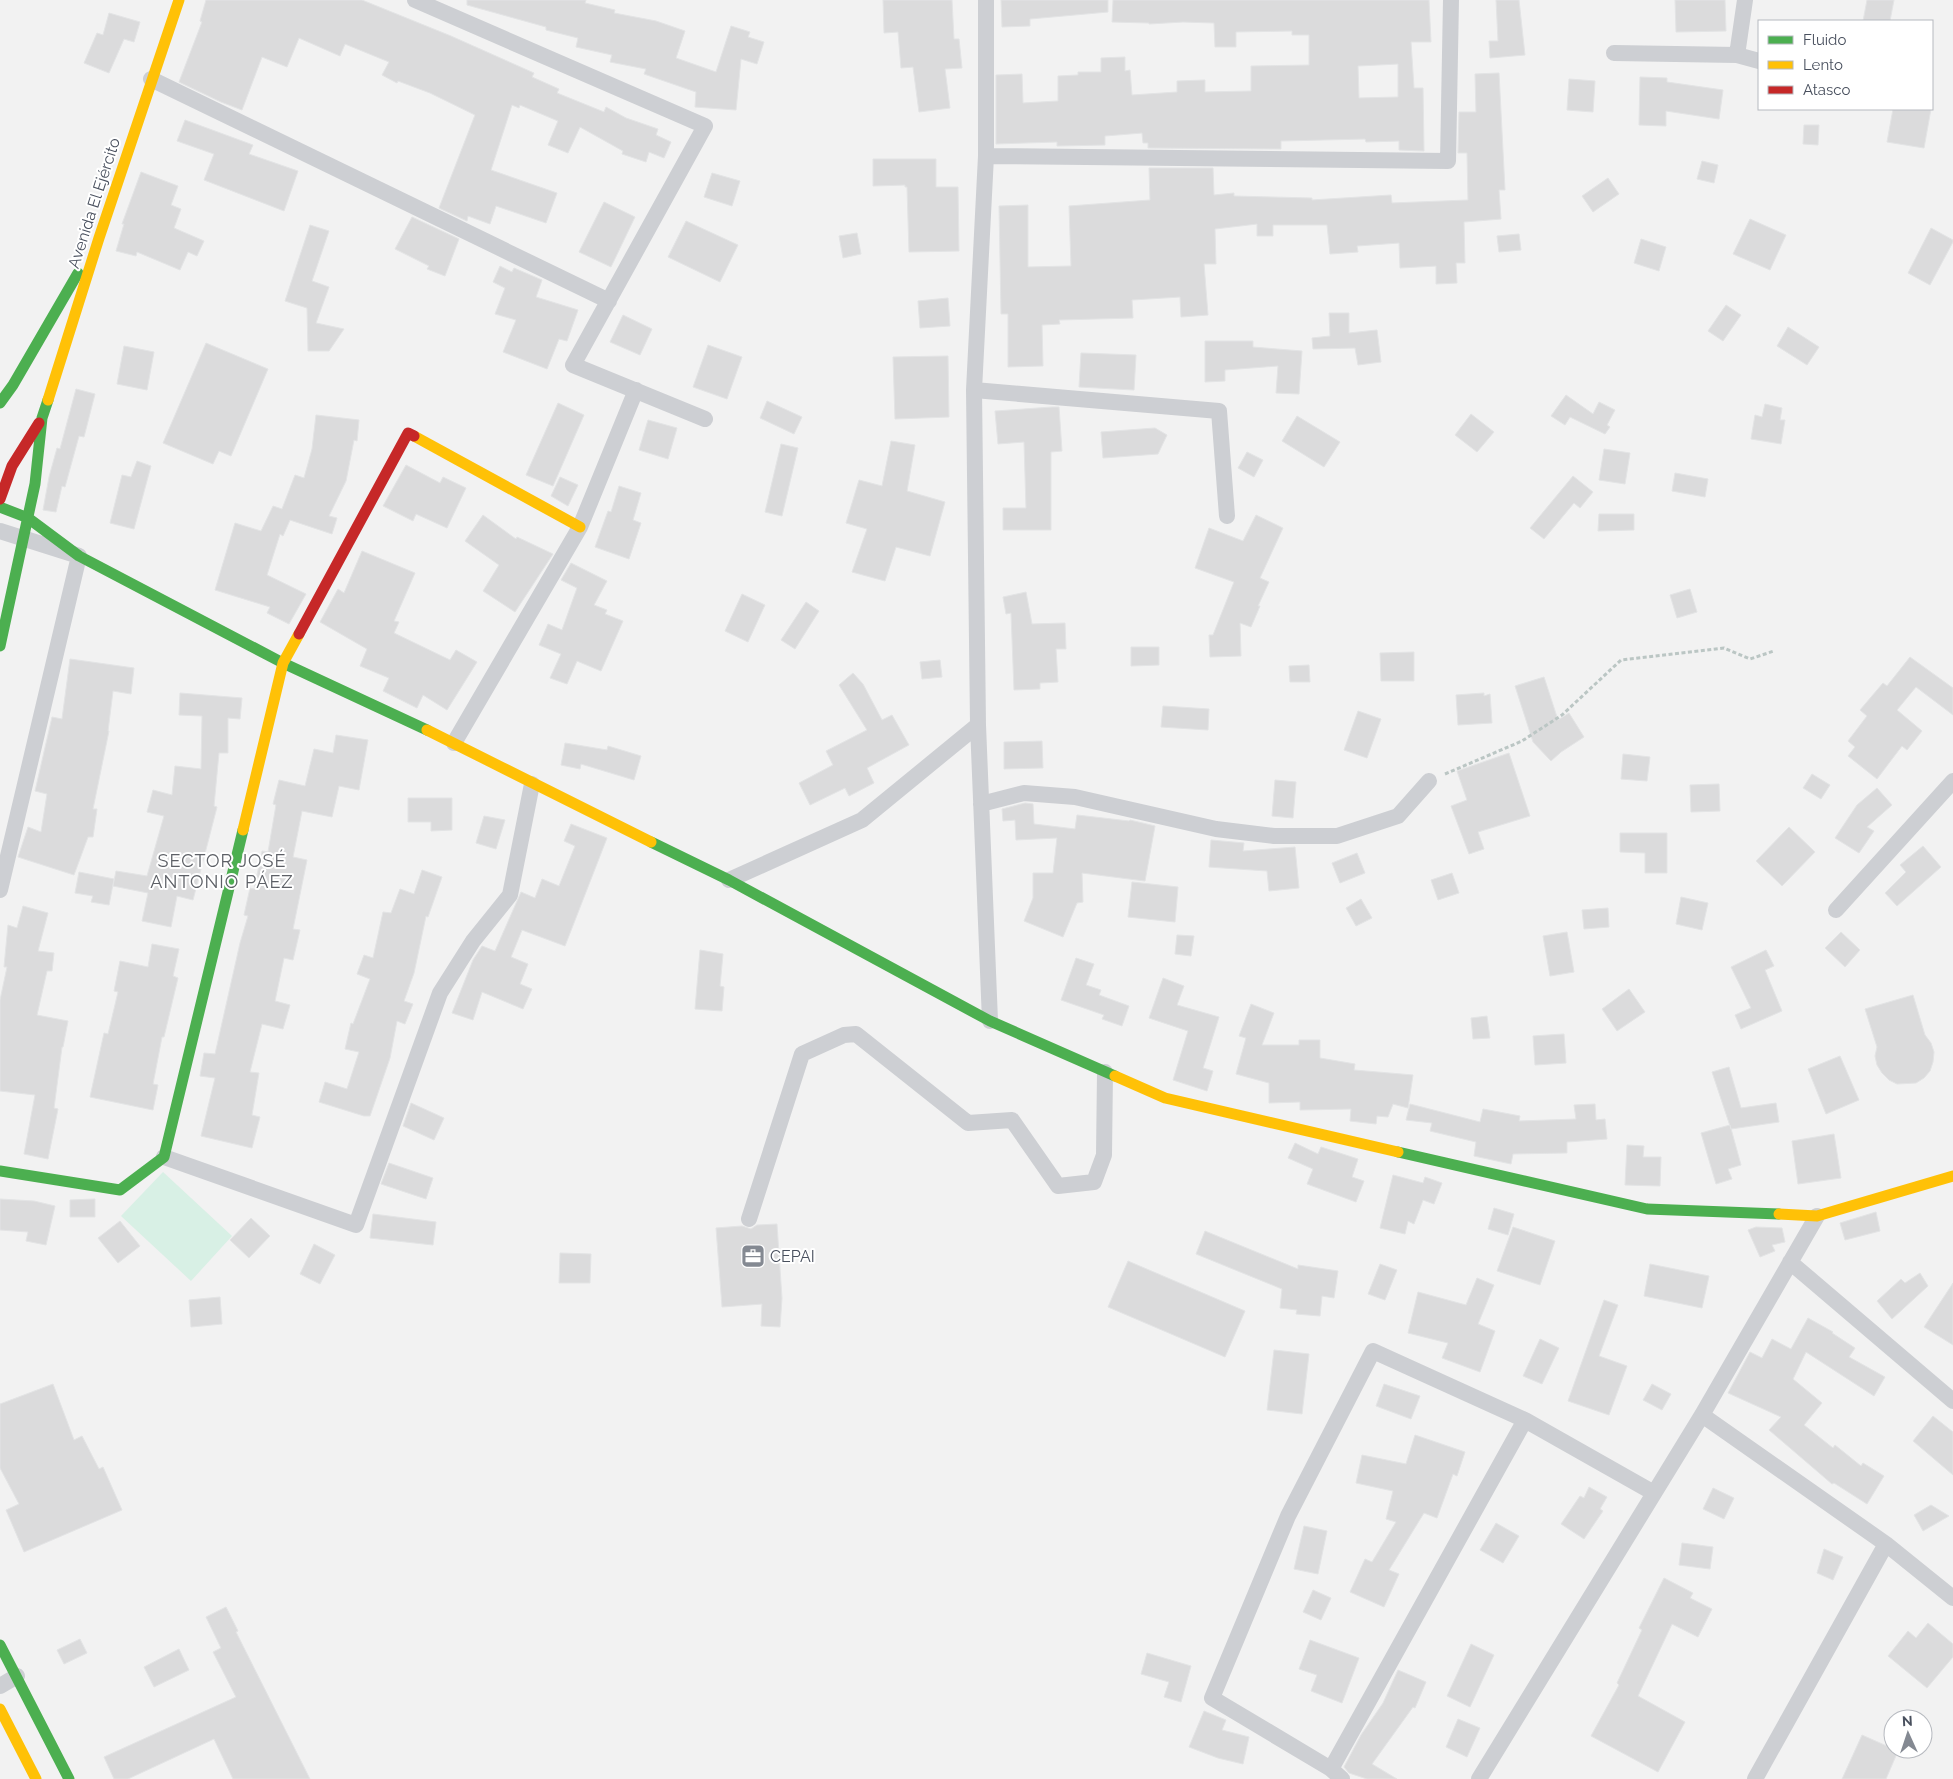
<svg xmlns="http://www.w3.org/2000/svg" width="1953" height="1779" viewBox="0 0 1953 1779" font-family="Raleway,sans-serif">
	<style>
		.green { fill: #d8f0e5 }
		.building { fill: #dbdbdc; stroke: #e3e4e5; fill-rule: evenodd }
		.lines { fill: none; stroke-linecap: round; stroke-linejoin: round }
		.path { stroke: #bbc6c4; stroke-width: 3; stroke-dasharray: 4 2.5; stroke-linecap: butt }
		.street { stroke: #cdcfd3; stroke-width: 16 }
		.fast { stroke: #4caf50; stroke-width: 11 }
		.slow { stroke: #ffc107; stroke-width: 11 }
		.jam { stroke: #c62828; stroke-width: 11 }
		.labels { text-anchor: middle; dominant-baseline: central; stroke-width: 4; stroke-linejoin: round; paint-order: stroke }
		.street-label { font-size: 16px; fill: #49505e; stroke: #fff }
		.poi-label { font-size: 16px; fill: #49505e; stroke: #fff; text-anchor: start }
		.neighbourhood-label { font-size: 18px; letter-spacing: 1px; fill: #5d6066; stroke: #fff }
	</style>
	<rect width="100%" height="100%" fill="#f2f2f2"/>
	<path class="green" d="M163,1172L232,1236L191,1281L121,1216Z"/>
	<path class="building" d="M206,0H362L451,36L534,73L532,77L559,89L557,93L604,112L606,107L626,118L658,129L656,135L671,142L664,158L649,152L646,162L622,154L623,151L580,127L568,153L548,145L558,121L520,105L519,108L512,105L491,170L557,193L546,223L496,206L490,224L468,216L467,221L439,208L475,115L430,93L398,81L397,83L382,75L389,62L345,44L340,56L299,38L287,67L262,57L242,110L221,102L179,82L202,22L200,21Z
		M467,0H586L585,3L615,10L614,13L656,21L685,31L676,58L716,72L731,26L750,32L748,37L764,42L757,64L741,59L736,110L695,107L696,92L644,74L646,69L610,62L612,55L576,47L578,38L546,30V27L467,5Z
		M883,0H952L954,39H959L962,68L945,69L950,108L919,112L913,67L901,68L898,32L884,33Z
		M1001,0H1108V12L1030,19V26L1002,27Z
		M1113,0H1429L1431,42H1411L1414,88H1423L1424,151L1399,150V141L1366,142L1365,139L1281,141V149L1148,148V143H1143L1142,133L1105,136V145L1057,146V142L996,144V75L1022,74L1023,103L1058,101V76L1078,75V72H1101V58L1125,57V71L1130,70L1132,95L1177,92V81L1205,80V92L1251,91V66L1309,65V35H1292V31L1236,32V47H1215L1214,23L1183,22L1149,24V23L1112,22ZM1398,64V97L1359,98L1358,66Z
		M1496,0H1519L1525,55L1490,58L1489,41H1498Z
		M1675,0H1725L1726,31L1676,32Z
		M1867,0H1894L1890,21H1863Z
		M109,13L140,22L134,42L124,39L109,73L84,63L97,33L103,35Z
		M1499,73L1505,190H1499L1501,219L1464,222L1465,263H1456L1457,283L1436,284V266L1400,268L1399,243L1357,246L1358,252L1330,254L1327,225H1273V236H1257V224L1215,229L1216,264H1204L1208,315L1181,317L1180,297L1132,300L1133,318L1059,320L1060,324L1042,325L1043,366L1008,367V314H1001L999,206L1028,205V267L1071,266L1069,206L1150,200L1149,168H1213L1214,195L1234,193V196L1312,198V200L1391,195L1392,203L1468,200L1467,153H1458L1459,112H1476L1475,74Z
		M1640,77L1667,78V82L1723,90L1719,119L1666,111V126L1639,125Z
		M1569,79L1595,81L1593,112L1567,110Z
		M1893,109H1931L1924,148L1887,142Z
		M185,120L253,145L249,154L298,171L284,211L204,180L214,154L177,141Z
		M1804,125H1819L1818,145L1803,144Z
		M873,159H936V187H958L959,251L909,252L907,187H905V185L873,186Z
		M1702,161L1718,165L1714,183L1697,179Z
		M141,172L178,186L171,205L181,209L174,228L204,241L197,256L188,252L180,270L137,252L136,256L116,251L124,224H122Z
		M712,173L740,181L732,206L704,197Z
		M1608,178L1619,194L1593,212L1582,196Z
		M604,202L635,217L611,267L579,252Z
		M412,217L459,239L445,276L427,269L429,266L395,249Z
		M1750,219L1786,235L1770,270L1733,254Z
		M686,221L738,245L720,282L668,257Z
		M310,225L329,231L312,281L329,287L316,323L344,329L329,351H308L307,308L285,301Z
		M1931,228L1953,240V242L1930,285L1908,273Z
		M857,233L861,254L843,258L839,236Z
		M1519,234L1521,250L1499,252L1497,236Z
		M1641,239L1666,247L1659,271L1634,263Z
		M500,266L512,272L514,268L542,280L536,297L578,310L567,341L559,339L547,369L503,352L516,320L495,314L505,288L493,282Z
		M948,298L950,326L920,328L918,301Z
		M1726,305L1741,315L1723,341L1708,331Z
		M1329,313H1349V333L1377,330L1381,362L1358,365L1355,348L1313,349L1312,338L1330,336Z
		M623,315L652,329L640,355L610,342Z
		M1788,327L1819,347L1807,365L1777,346Z
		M1205,341H1253V347L1302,351L1299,394L1276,393L1278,366L1225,370V381L1205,382Z
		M206,343L268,369L231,456L219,451L213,464L163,443Z
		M708,345L742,357L727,399L693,387Z
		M124,346L154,352L147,390L117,384Z
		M1081,353L1136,355L1134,390L1079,387Z
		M948,356L949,417L895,419L893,357Z
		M76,389L95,394L84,437L79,436L65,487L62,486L56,512L43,510L49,477L57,448L60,449Z
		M1566,395L1593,414L1599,402L1615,410L1607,425L1610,427L1605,434L1570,417L1565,425L1551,416Z
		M767,401L802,417L794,434L760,418Z
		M558,403L584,415L553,486L526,475Z
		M1765,404L1782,408L1780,420H1785L1781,444L1751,439L1755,415L1762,417Z
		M1052,407H1059L1062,451L1051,452V530H1003V508H1026L1024,442L998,444L995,411Z
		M1471,414L1494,432L1477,452L1455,435Z
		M316,415L359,420L357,441L354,440L346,481L329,516L337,518L332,534L290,520L283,536L280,534L267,575L306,594L289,624L267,613L270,607L215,590L235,523L261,531L273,506L282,509L295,475L304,478L312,449Z
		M1297,416L1340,442L1324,467L1282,441Z
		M648,420L677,428L668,459L639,450Z
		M1155,428L1167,435L1158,454L1103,458L1101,432Z
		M891,441L915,445L907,491L945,502L930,556L896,547L885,581L852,572L867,529L846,523L859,480L882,486Z
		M781,444L798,448L782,516L765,512Z
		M1604,449L1630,453L1625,484L1599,480Z
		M1247,452L1263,460L1254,477L1238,468Z
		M137,461L151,466L134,529L110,523L122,475L131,477Z
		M406,465L440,483L443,477L466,488L447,528L416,514L413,521L383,506Z
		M1675,473L1708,479L1705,497L1672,491Z
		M1573,476L1593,492L1580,508L1574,503L1544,539L1530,528Z
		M560,477L578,485L568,506L551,496Z
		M619,486L641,493L633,520L641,523L629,559L595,547L608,511L611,512Z
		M1599,514H1634V530L1598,531Z
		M483,515L516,539L517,537L553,554L515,612L483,591L499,565L465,541Z
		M1256,515L1283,528L1260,578L1269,582L1258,606H1260L1251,627L1240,623L1241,656L1210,657L1209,635H1213L1234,582L1195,568L1209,528L1243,541Z
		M362,551L415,573L394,621L399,622L394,633L450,660L456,650L477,662L447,710L423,695L417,708L383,691L389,678L360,666L367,649L320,622L338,589L344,593Z
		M571,563L607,581L594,605L607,610L605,614L623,621L601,671L577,661L567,684L550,678L561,654L539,645L548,624L562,630L577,588L561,580Z
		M1690,589L1697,612L1677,618L1670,595Z
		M1026,592L1032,624L1065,623L1066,649H1056L1058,682L1040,683V689L1014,690L1011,613L1006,614L1003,597Z
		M742,594L765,605L748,642L725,631Z
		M806,602L819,611L795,649L781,640Z
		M1131,647H1159V665L1131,666Z
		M1414,652V681H1381L1380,653Z
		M1910,657L1953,688V715L1916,687L1897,710L1922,731L1907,750L1902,746L1877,779L1848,756L1855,747L1848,741L1867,716L1860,710L1883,683L1887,686Z
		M70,659L134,668L131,694L113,691L108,731H109L93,809H97L93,837H88L74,875L18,857L28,827L41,832L47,794L35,791L52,717L62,719Z
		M940,660L942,677L922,679L920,662Z
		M1309,665L1310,682H1290L1289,666Z
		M853,673L863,684L882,720L892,715L909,745L867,768L874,783L849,796L845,788L810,805L799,783L833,765L826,751L867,730L839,685Z
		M1544,677L1558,720L1569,713L1584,737L1561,752L1551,761L1533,742L1515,686Z
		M180,693L242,698L240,719L228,718V753H219L214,806L217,807L193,900L177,896L171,927L142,921L148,893L113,886L116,871L147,876L164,816L147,812L153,790L172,795L175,766L201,769L202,716L179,715Z
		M1484,693V696L1490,694L1492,723L1458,725L1456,695Z
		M1163,706L1209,709L1208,730L1161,727Z
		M1358,711L1381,719L1367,758L1344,750Z
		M336,735L368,740L359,790L339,786L332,817L302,811L293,857L307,860L293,929L300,930L293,960L284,958L275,1001L290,1005L283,1029L262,1024L250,1072L259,1073L252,1115L260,1117L252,1148L201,1136L215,1078L200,1076L204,1053L215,1054L240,943L248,916L244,915L250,888L254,889L262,851L268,852L276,805L273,804L279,780L305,786L314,749L333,753Z
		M1042,741L1043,768L1004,769V742Z
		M565,743L607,750L608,746L641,756L634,780L581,764L580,769L561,765Z
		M1509,753L1530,816L1478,832L1484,849L1469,854L1451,806L1467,800L1457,771Z
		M1623,754L1650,757L1647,781L1621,779Z
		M1812,774L1830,785L1821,799L1803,788Z
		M1275,780L1296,782L1293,818L1272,816Z
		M1719,784L1720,811L1691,812L1690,785Z
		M1877,788L1892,805L1867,827L1874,831L1859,853L1835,838L1857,805Z
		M408,798H452V830L431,831V822H408Z
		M1025,803L1033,804L1034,824L1075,829L1077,815L1129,821L1130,820L1155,826L1145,881L1082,873L1083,902L1077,903L1063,937L1024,921L1033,898V873H1053L1057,838L1016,840L1015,820L1003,821L1002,809Z
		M484,816L505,820L496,849L476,843Z
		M571,824L607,838L565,946L522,930L511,957L528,964L520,984L532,989L523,1009L482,992L473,1020L452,1013L473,960L482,946L495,951L521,892L535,898L542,879L559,886L575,846L564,841Z
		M1789,827L1815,852L1782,886L1756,861Z
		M1620,833H1667V873H1645V853L1620,852Z
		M1211,840L1244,843L1243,851L1295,847L1299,888L1269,891L1267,871L1209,867Z
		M1923,846L1941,867L1897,906L1885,893L1906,872L1900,865Z
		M1357,853L1365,873L1340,883L1332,863Z
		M422,870L442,877L428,917L426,916L414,973L404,1001L413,1004L405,1024L397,1021L390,1058L370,1116H364L319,1102L325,1082L347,1089L359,1052L345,1049L351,1023L353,1024L370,979L357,974L364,955L373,958L383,912L391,913L400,889L414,894Z
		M79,872L114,879L109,905L91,902L93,896L75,893Z
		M1452,873L1459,893L1438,900L1431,880Z
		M1132,882L1178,887L1175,922L1128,917Z
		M1681,897L1708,903L1702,930L1676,924Z
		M1361,899L1372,918L1356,926L1346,908Z
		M23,906L48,913L38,951L54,953L52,971H47L37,1015L68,1021L63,1047H62L54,1108L58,1109L48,1159L24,1154L35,1095L0,1091V1000L7,967H4L8,925L17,928Z
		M1608,908L1609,927L1584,929L1582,910Z
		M1567,932L1574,972L1550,976L1543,936Z
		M1841,932L1860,950L1845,967L1825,948Z
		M1177,935L1194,936L1191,956L1175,954Z
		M152,944L179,949L173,976L178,978L164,1037H162L153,1084L158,1085L153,1110L90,1097L104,1033L108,1034L118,992L114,991L120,961L148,967Z
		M700,950L723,954L720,986L724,987L722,1011L695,1009Z
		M1766,950L1774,966L1765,970L1782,1011L1741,1029L1735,1015L1751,1008L1731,967Z
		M1076,958L1094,964L1086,985L1101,990L1099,995L1129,1006L1122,1026L1102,1019L1104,1015L1061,1000Z
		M1163,978L1184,986L1177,1005L1219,1017L1203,1068L1213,1071L1207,1091L1173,1080L1188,1031L1149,1018Z
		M1629,989L1645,1012L1617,1031L1602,1009Z
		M1913,995L1925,1035L1931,1043L1934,1052L1933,1062L1930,1071L1924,1078L1916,1083L1897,1084L1889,1080L1882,1073L1877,1065L1875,1056L1877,1047L1865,1009Z
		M1251,1004L1274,1013L1262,1045H1299V1040H1320V1058L1355,1064L1354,1070L1413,1075L1408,1108L1393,1104L1388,1117L1377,1116L1376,1124L1350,1121L1351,1109L1300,1110V1102L1269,1103V1083L1236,1074L1246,1038L1239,1036Z
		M1487,1016L1490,1038L1473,1039L1471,1018Z
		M1564,1034L1566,1063L1535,1065L1533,1036Z
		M1840,1056L1859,1100L1826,1114L1808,1069Z
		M1729,1067L1741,1108L1776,1103L1779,1122L1731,1129L1712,1072Z
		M411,1103L444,1118L434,1140L403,1126Z
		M1410,1104L1480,1122L1483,1109L1520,1116L1519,1121L1576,1119L1574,1105L1595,1104L1596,1120L1605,1119L1607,1139L1567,1142V1153L1513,1154L1511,1164L1474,1156L1476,1142L1430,1131L1432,1123L1406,1120Z
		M1730,1125L1741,1165L1728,1169L1732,1179L1716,1184L1701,1133Z
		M1834,1134L1841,1178L1798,1184L1792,1141Z
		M1295,1143L1318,1154L1321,1147L1358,1159L1352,1177L1364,1181L1356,1202L1307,1184L1313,1169L1288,1158Z
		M1627,1145L1644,1146L1643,1157H1661L1660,1186L1625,1185Z
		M389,1163L433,1178L426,1199L381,1184Z
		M1393,1175L1423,1183L1425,1177L1442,1183L1434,1204L1423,1200L1414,1224L1408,1221L1405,1234L1380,1228Z
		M0,1199L34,1201L55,1206L46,1245L26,1241L28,1232L0,1230Z
		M95,1199V1217H70V1200Z
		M1494,1208L1514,1214L1508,1235L1488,1229Z
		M1876,1212L1880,1231L1845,1240L1840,1223Z
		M373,1214L436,1222L433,1245L370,1238Z
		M251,1218L270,1236L249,1258L230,1240Z
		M120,1221L140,1246L118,1263L98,1238Z
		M777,1224L782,1298L780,1327L761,1326L762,1304L722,1307L716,1228L742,1226L751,1229L757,1225Z
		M1513,1227L1555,1241L1540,1285L1497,1271Z
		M1756,1227L1782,1228L1785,1242L1772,1245L1775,1251L1760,1257L1748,1230Z
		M1205,1231L1298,1269V1265L1338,1271L1334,1298L1322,1296L1320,1316L1296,1314L1297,1310L1280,1308L1282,1289L1196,1254Z
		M314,1244L335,1255L320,1284L300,1274Z
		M560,1253L591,1254L590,1283H559Z
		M1128,1261L1245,1311L1225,1357L1108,1307Z
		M1380,1264L1397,1270L1385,1300L1368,1294Z
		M1650,1264L1709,1276L1702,1308L1644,1296Z
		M1920,1273L1928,1286L1892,1319L1877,1301L1901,1279L1905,1283Z
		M1477,1278L1494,1285L1478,1324L1495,1331L1480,1372L1442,1358L1448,1343L1408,1333L1418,1292L1466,1305Z
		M1953,1283V1345L1924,1327Z
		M220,1297L222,1324L191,1327L189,1300Z
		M1604,1300L1618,1305L1599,1356L1627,1366L1609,1415L1568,1401Z
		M1808,1318L1833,1332L1832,1333L1855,1348L1849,1357L1885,1377L1874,1396L1806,1352L1793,1379L1822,1403L1804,1425L1833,1448L1835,1445L1861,1466L1863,1463L1884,1476L1867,1504L1834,1483L1832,1484L1769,1430L1781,1417L1728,1393L1750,1352L1762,1358L1772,1339L1791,1349Z
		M1540,1339L1559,1348L1542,1384L1523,1376Z
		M1274,1350L1309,1354L1302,1414L1267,1410Z
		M53,1384L74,1440L82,1436L99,1469L103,1467L122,1510L24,1552L6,1510L19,1504L0,1468V1404Z
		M1384,1384L1420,1396L1411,1419L1376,1406Z
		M1652,1384L1671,1394L1662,1410L1643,1400Z
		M1933,1416L1953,1432V1475L1913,1441Z
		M1415,1435L1465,1452L1457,1476L1453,1474L1437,1518L1424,1513L1389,1570L1399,1574L1384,1607L1350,1592L1365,1559L1372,1562L1396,1522L1386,1519L1393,1491L1356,1483L1362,1455L1406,1464Z
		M1589,1487L1607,1497L1600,1509L1603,1511L1584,1539L1561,1524L1580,1496L1584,1498Z
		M1713,1488L1734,1498L1724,1519L1703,1509Z
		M1931,1505L1949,1516L1923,1531L1914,1515Z
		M1496,1523L1519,1536L1503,1563L1480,1550Z
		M1304,1526L1327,1531L1318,1574L1294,1569Z
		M1682,1543L1713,1547L1710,1569L1679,1565Z
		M1824,1549L1843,1557L1833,1580L1817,1573Z
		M1664,1578L1693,1593L1690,1598L1712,1609L1698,1637L1672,1624L1638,1696L1685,1722L1658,1772L1591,1736L1619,1685L1617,1683L1642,1630L1639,1628Z
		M1313,1590L1331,1598L1321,1620L1303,1612Z
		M226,1607L238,1631L236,1632L310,1779H233L214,1739L128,1779H114L104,1757L236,1697L213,1652L221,1648L206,1617Z
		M1928,1623L1953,1644V1657L1927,1688L1888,1656L1908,1631L1916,1638Z
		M80,1639L87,1653L64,1664L57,1650Z
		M1310,1640L1359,1658L1342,1703L1311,1691L1317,1675L1299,1669Z
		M1471,1644L1494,1655L1470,1707L1447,1696Z
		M179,1649L189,1670L154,1687L144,1667Z
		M1147,1653L1191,1666L1181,1702L1164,1697L1169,1682L1141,1674Z
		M1398,1670L1426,1682L1415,1708L1413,1707L1372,1764L1397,1779H1367L1349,1773L1344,1767L1361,1735L1383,1703Z
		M1204,1711L1226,1720L1222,1730L1249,1737L1243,1764L1218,1758L1189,1747Z
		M1458,1719L1480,1728L1467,1757L1446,1747Z
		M1862,1735L1898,1751L1886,1779H1842Z"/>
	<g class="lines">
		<path class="path" d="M1445,774L1522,741L1562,715L1621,660L1724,648L1750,659L1774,651"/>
		<path class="street" d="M415,0L705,126L573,365L705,419
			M986,0V156L974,390L978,725L990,1021
			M1745,0L1737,55L1759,61
			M1614,53L1737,55
			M151,79L609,301
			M986,156L1448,161L1451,0
			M974,390L1219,411L1227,516
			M0,531L79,556L0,890
			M454,743L580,527L636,390
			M981,804L1024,793L1075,797L1216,829L1274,836H1337L1398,816L1429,781
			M729,880L862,820L978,725
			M1836,910L1953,781
			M164,1157L356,1225L440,993L473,941L510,895L532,784
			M749,1219L802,1054L844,1035L856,1034L968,1123L1012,1120L1058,1186L1094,1182L1104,1155L1105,1072
			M1790,1262L1953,1401
			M1702,1415L1886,1544L1953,1598
			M0,1686L17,1676
			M1331,1769L1525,1420
			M1342,1779L1331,1769L1212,1698L1288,1516L1373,1351L1525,1420L1654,1493
			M1479,1779L1702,1415L1817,1216
			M1755,1779L1886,1544"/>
		<path class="fast" d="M0,403L13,385L78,273
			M0,507L28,518L79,556L283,663L427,730
			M0,646L35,484L42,418L48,400
			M651,842L729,880L990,1021L1115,1076
			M1398,1152L1647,1209L1779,1214
			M0,1171L120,1190L164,1157L243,830
			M0,1645L69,1779"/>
		<path class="slow" d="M48,400L99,238L179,0
			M414,436L580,527
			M427,730L651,842
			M243,830L283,663L299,634
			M1115,1076L1165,1098L1398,1152
			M1779,1214L1817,1216L1953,1176
			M0,1709L36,1779"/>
		<path class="jam" d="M0,499L12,466L39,423
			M299,634L408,433L414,436"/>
	</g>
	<defs>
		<g id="office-square" transform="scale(1.25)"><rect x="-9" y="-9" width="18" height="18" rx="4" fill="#848992" stroke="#fff"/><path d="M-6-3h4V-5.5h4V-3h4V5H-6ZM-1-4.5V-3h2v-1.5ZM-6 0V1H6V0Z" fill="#fff"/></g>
	</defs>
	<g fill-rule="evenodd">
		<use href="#office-square" x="753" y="1256"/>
	</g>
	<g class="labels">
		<g class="street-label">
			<text transform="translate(94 203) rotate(-72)">Avenida El Ejército</text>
		</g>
		<g class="poi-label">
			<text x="770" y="1256">CEPAI</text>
		</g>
		<g class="neighbourhood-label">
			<text x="222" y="860">SECTOR JOSÉ<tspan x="222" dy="21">ANTONIO PÁEZ</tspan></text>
		</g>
	</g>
	<rect x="1758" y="20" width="175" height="90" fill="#ffffff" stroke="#b6b9bf"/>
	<rect x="1768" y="36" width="25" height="8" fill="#4caf50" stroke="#b6b9bf"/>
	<text x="1803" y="45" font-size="15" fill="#49505e">Fluido</text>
	<rect x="1768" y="61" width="25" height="8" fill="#ffc107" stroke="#b6b9bf"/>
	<text x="1803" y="70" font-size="15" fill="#49505e">Lento</text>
	<rect x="1768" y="86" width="25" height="8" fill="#c62828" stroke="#b6b9bf"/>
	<text x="1803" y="95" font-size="15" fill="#49505e">Atasco</text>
	<g transform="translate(1908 1734) rotate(357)"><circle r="24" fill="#ffffff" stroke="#b6b9bf"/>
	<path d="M0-4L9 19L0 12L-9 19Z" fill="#848992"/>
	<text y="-8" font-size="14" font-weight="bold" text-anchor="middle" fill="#49505e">N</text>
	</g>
</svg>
